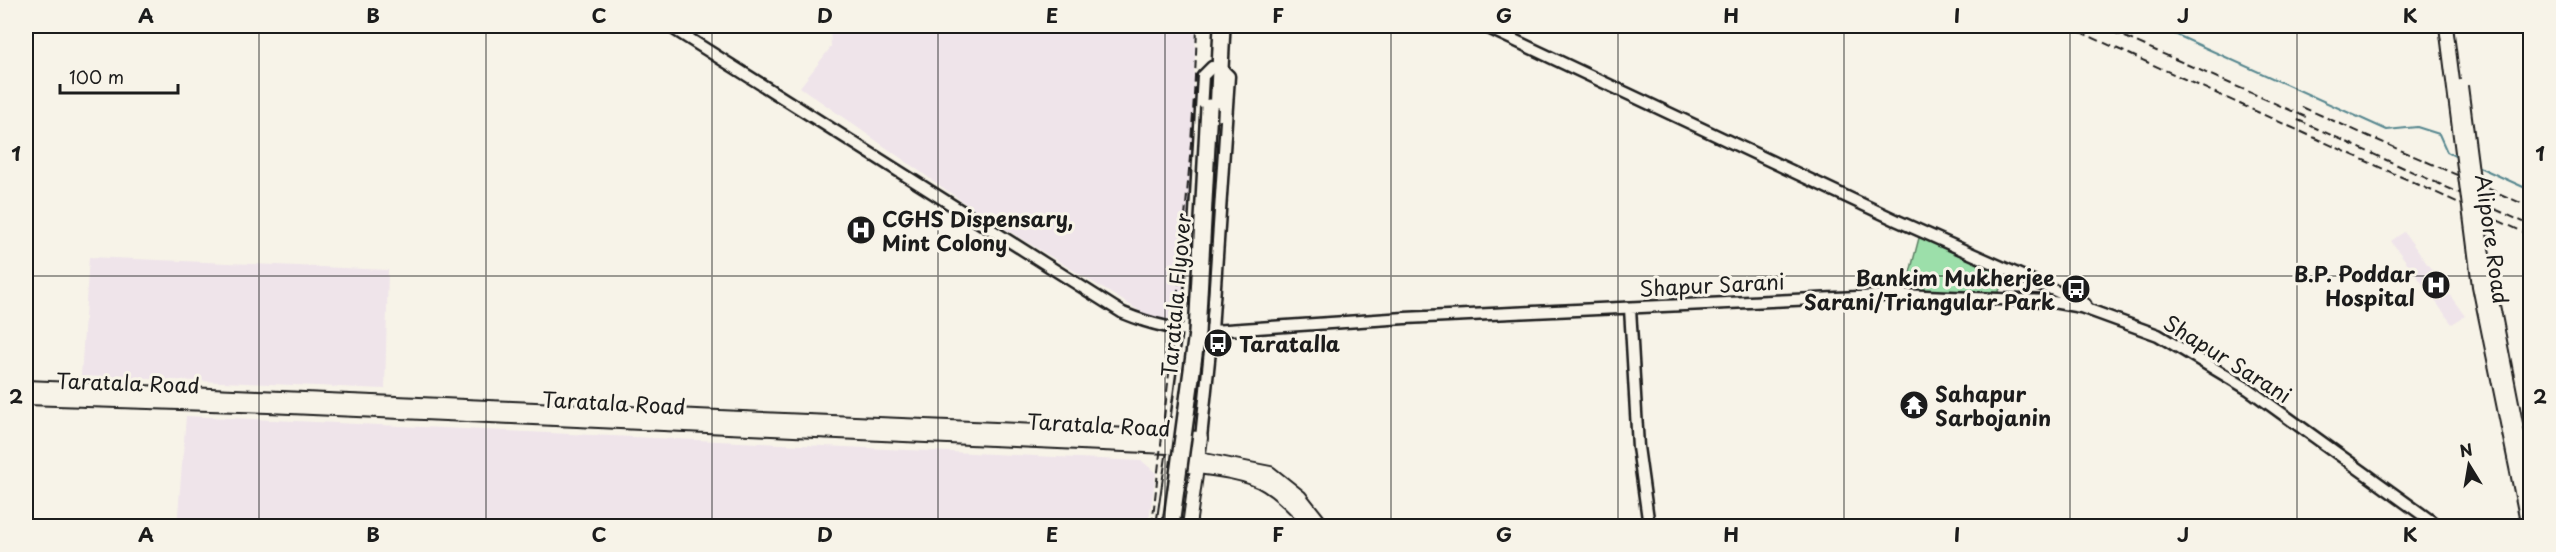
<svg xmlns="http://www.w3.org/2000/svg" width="2556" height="552" viewBox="0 0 2556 552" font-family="'Playpen Sans',sans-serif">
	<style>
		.built { fill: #efe4ea }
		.green { fill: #9cdfaa; stroke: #5c7e63; stroke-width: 1.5 }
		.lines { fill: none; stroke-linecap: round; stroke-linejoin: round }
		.stream { stroke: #57878f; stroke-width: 2 }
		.tertiary-casing { stroke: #1c1c1c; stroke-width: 15 }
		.secondary-casing { stroke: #1c1c1c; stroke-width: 16 }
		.trunk-casing { stroke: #1c1c1c; stroke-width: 20 }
		.tertiary { stroke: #f7f3e8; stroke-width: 10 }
		.secondary { stroke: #f7f3e8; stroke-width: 12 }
		.trunk { stroke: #f7f3e8; stroke-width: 15 }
		.rail { stroke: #1c1c1c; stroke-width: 2; stroke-dasharray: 9 4.5; stroke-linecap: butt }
		.secondary-bridge-casing { stroke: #1c1c1c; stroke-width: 16; stroke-linecap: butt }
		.trunk-bridge-casing { stroke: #1c1c1c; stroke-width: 20; stroke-linecap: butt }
		.secondary-bridge { stroke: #f7f3e8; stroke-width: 12 }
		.trunk-bridge { stroke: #f7f3e8; stroke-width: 15 }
		.grid { fill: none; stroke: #1c1c1c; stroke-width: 1.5; stroke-opacity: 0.55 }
		.labels { text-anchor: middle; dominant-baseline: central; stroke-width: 6; stroke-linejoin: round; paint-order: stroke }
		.poi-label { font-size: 21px; font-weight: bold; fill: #1c1c1c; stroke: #f7f3e8; text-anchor: start }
		.street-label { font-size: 21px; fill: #1c1c1c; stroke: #f7f3e8 }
		.neatline { fill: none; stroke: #1c1c1c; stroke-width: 2 }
		.grid-label { font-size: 20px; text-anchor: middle; font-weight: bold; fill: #1c1c1c }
	</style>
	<rect width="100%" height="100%" fill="#f7f3e8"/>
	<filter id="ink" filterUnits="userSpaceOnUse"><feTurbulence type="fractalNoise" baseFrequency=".0167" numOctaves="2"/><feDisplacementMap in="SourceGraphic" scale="12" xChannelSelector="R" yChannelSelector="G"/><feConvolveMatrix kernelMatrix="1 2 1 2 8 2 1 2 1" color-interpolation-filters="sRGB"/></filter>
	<g filter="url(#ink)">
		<path class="built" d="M830,26H1196L1186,308L1179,319H1153L976,211L800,87L831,47Z
			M2404,232L2465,316L2452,324L2391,241Z
			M89,257L388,270L385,389L81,376Z
			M186,416L1142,461L1156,473L1148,526H177Z"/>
		<path class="green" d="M1920,234L2007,274L1997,295L1905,292Z"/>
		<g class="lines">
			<path class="stream" d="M2157,26L2387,130L2417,127L2439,134L2447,152L2459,158
				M2479,167L2530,190"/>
			<g class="tertiary-casing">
				<path id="tertiary" d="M669,26L1123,313C1152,325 1181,332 1212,331L1405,318L1901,295L2047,301L2081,307L2158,335L2248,389L2438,526
					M1484,26L1898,221L2085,304
					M1630,308L1638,447L1649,526
					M1174,438L1188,332L1203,76L1212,67
					M1201,438L1212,331L1229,76L1220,67"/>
			</g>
			<g class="secondary-casing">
				<path id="secondary" d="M26,387L1201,438L1189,526
					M26,398L268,406L1190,448
					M1173,457L1199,459L1270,473L1300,497L1323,526
					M1172,464C1200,468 1244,470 1267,485C1283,495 1299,512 1311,526
					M1163,526L1173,457"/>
			</g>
			<g class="trunk-casing">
				<path id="trunk" d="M1218,113L1222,26"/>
			</g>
			<use href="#tertiary" class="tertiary"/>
			<use href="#secondary" class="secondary"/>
			<use href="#trunk" class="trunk"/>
			<path class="rail" d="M2067,26L2530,235
				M2100,26L2308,118
				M2302,107L2530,207
				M2298,120L2530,225
				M1152,526C1170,360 1192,193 1197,26"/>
			<g class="secondary-bridge-casing">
				<path id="secondary-bridge" d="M2446,26L2479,286L2528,526
					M2461,86L2482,249L2530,495"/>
			</g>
			<g class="trunk-bridge-casing">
				<path id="trunk-bridge" d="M1171,526L1197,333L1209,107"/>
			</g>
			<use href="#secondary-bridge" class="secondary-bridge"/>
			<use href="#trunk-bridge" class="trunk-bridge"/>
		</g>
	</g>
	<path class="grid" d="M259,26V526M486,26V526M712,26V526M938,26V526M1165,26V526M1391,26V526M1618,26V526M1844,26V526M2070,26V526M2297,26V526M26,276H2530"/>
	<defs>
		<g id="hospital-disc" transform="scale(1.5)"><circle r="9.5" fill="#1c1c1c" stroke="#f7f3e8"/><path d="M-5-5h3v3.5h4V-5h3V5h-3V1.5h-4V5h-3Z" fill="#fff"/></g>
		<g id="bus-disc" transform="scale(1.5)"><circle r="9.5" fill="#1c1c1c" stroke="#f7f3e8"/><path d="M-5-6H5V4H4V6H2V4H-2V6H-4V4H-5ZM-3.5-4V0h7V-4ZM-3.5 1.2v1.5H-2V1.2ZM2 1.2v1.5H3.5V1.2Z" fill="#fff"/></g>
		<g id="temple-disc" transform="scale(1.5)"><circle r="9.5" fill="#1c1c1c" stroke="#f7f3e8"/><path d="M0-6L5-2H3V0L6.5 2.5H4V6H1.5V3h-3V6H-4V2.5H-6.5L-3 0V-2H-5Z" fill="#fff"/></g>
	</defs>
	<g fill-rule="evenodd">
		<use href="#hospital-disc" x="861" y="230"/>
		<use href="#hospital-disc" x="2436" y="285"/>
		<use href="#bus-disc" x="2076" y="289"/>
		<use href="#bus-disc" x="1218" y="343"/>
		<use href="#temple-disc" x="1914" y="405"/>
	</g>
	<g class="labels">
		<g class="poi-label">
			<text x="882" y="218">CGHS Dispensary,<tspan x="882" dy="24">Mint Colony</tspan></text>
			<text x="2415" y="273" text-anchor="end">B.P. Poddar<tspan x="2415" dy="24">Hospital</tspan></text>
			<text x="2055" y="277" text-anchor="end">Bankim Mukherjee<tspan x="2055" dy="24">Sarani/Triangular Park</tspan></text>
			<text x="1239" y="343">Taratalla</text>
			<text x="1935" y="393">Sahapur<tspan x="1935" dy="24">Sarbojanin</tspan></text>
		</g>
		<g class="street-label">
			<text transform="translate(2493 239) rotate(82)">Alipore Road</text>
			<text transform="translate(1712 284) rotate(-3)">Shapur Sarani</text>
			<text transform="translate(1175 295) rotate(-85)">Taratala Flyover</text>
			<text transform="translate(2228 358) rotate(32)">Shapur Sarani</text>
			<text transform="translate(128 382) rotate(2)">Taratala Road</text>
			<text transform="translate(614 402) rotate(3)">Taratala Road</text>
			<text transform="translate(1099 424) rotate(3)">Taratala Road</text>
		</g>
	</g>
	<rect width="2556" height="552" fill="none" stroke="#f7f3e8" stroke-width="66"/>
	<g transform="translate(2469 465) rotate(349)" stroke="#f7f3e8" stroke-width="4.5" paint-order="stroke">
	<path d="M0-4.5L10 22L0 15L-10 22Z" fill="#1c1c1c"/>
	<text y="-9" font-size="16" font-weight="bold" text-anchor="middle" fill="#1c1c1c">N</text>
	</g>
	<path d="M60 84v9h118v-9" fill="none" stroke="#1c1c1c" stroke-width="3"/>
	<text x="69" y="84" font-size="18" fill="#1c1c1c" stroke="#f7f3e8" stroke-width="4.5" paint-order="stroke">100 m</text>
	<rect x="33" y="33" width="2490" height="486" class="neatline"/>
	<g class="grid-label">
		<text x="146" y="23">A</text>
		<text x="373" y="23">B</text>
		<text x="599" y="23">C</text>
		<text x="825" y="23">D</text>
		<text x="1052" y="23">E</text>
		<text x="1278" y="23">F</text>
		<text x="1504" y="23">G</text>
		<text x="1731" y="23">H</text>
		<text x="1957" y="23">I</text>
		<text x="2183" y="23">J</text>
		<text x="2410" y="23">K</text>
		<text x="16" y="161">1</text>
		<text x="2540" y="161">1</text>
		<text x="16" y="404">2</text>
		<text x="2540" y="404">2</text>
		<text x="146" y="542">A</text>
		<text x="373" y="542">B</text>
		<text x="599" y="542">C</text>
		<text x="825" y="542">D</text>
		<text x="1052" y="542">E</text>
		<text x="1278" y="542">F</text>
		<text x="1504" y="542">G</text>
		<text x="1731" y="542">H</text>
		<text x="1957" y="542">I</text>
		<text x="2183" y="542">J</text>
		<text x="2410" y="542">K</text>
	</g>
</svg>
